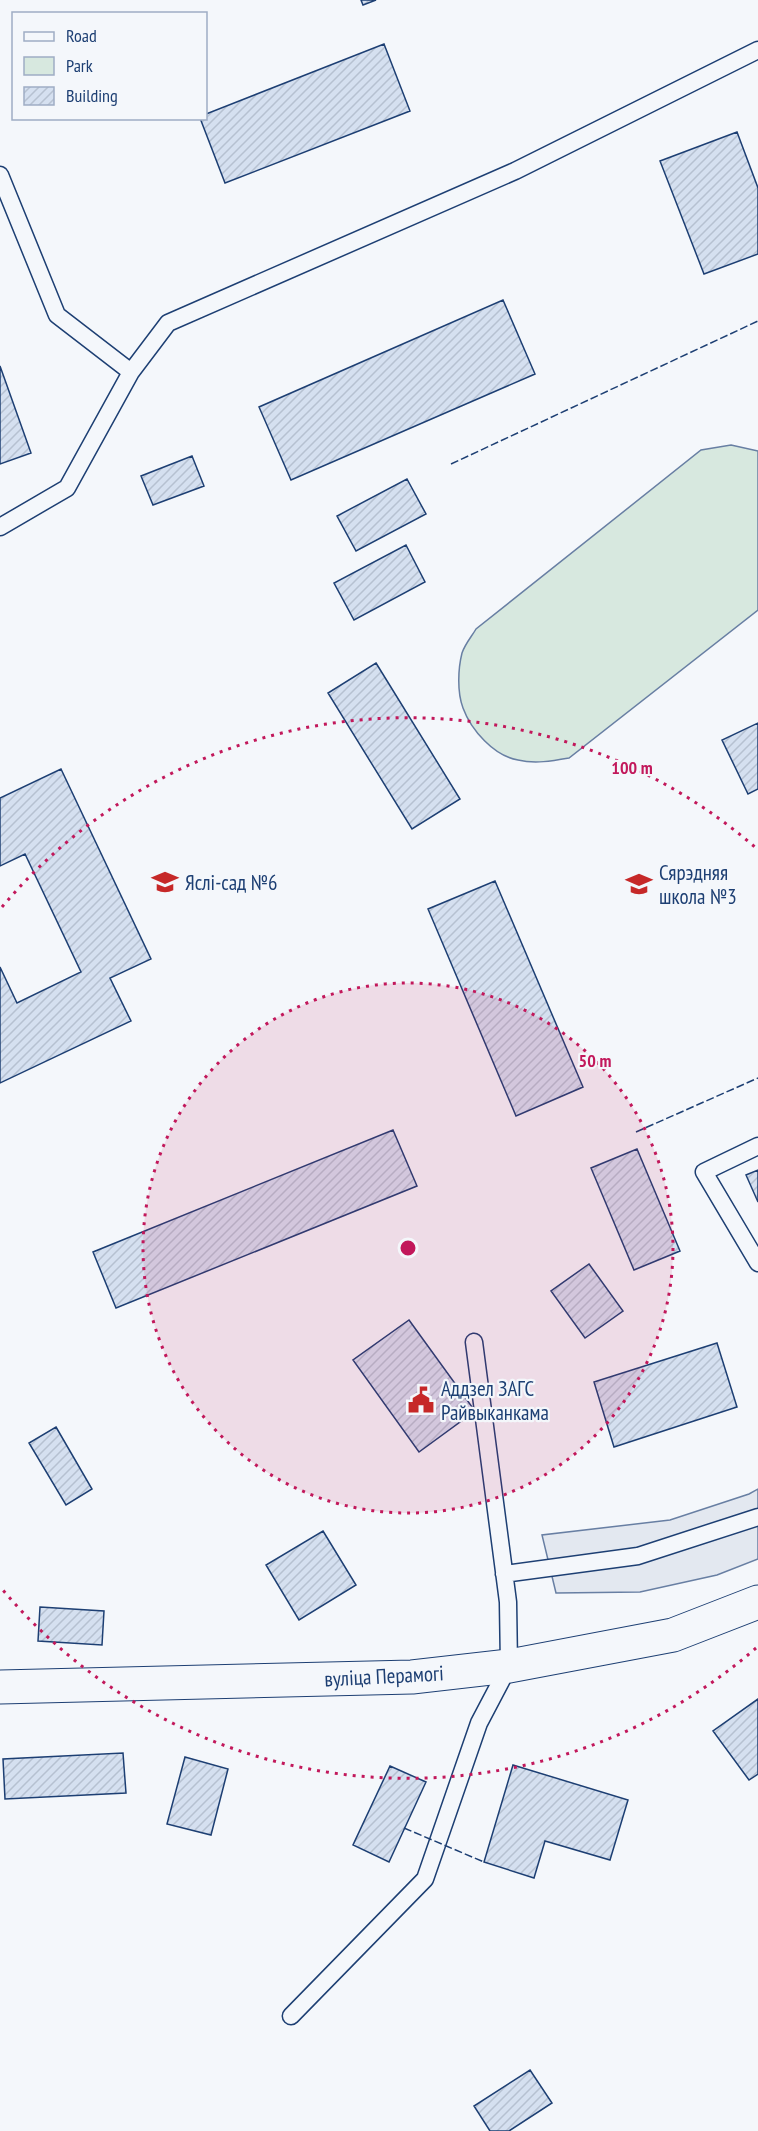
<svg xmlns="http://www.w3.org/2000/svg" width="758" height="2131" viewBox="0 0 758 2131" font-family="'PT Sans Narrow',sans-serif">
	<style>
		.green { fill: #d7e8df; stroke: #687fa3; stroke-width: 1.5 }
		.parking { fill: #e3e8f0; stroke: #687fa3; stroke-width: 1.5 }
		.building { fill: url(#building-hatch); stroke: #1d3f73; stroke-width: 1.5 }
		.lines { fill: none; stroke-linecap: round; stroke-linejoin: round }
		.lane-casing { stroke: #1d3f73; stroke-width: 19 }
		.secondary-casing { stroke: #1d3f73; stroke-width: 35 }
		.lane { stroke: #f4f7fb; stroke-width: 16 }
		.secondary { stroke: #f4f7fb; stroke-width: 33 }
		.fence { stroke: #1d3f73; stroke-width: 1.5; stroke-dasharray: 8 3; stroke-linecap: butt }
		.ring { fill: none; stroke: #c2185b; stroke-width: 3; stroke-dasharray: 3 6 }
		.labels { text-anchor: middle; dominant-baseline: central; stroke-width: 4.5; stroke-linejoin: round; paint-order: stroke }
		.poi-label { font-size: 21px; fill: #1d3f73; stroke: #f4f7fb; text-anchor: start }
		.street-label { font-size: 21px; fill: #1d3f73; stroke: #f4f7fb }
		.centre { fill: #c2185b; stroke: #f4f7fb; stroke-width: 3 }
		.ring-label { font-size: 18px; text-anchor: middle; font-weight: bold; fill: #c2185b; stroke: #f4f7fb; stroke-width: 4.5; stroke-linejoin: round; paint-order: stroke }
	</style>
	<defs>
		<pattern id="building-hatch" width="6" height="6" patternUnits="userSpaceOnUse" patternTransform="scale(1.5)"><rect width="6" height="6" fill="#d5e0f0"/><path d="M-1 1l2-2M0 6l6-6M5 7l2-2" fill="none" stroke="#b6c1d1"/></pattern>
	</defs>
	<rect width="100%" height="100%" fill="#f4f7fb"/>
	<path class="green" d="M731,445L758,451V610L569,758C552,761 535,764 518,760C494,756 471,730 463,708C457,692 458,669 462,653C465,644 472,636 476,629L701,450Z"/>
	<path class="parking" d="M758,1489V1559L717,1575L640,1592L556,1593L542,1535L670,1520L749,1494Z"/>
	<path class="building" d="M361,0H376L363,5Z
		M384,44L410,111L225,183L200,118H206V114Z
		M737,132L758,188V254L704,274L660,161Z
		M503,300L535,374L291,480L259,407Z
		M0,366L31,453L0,464Z
		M192,456L204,486L153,505L141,476Z
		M407,479L426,514L356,551L337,516Z
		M406,545L425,582L354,620L334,583Z
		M376,663L460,799L412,829L328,693Z
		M758,723V789L748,794L722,740Z
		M61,769L151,959L110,978L131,1021L0,1083V967L17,1003L81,972L25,854L0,866V798Z
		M495,881L583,1087L516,1116L428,909Z
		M393,1130L417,1186L116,1308L93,1252Z
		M637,1149L680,1251L634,1270L591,1168Z
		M758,1170V1202L746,1175Z
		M589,1264L623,1311L585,1338L551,1291Z
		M409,1320L475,1411L419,1452L353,1360Z
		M717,1343L737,1407L614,1447L594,1382Z
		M56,1427L92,1489L66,1505L29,1443Z
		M323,1531L356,1585L299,1620L266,1565Z
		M40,1607L104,1611L102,1645L38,1641Z
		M758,1699V1774L749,1780L713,1731Z
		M123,1753L126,1793L5,1799L3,1759Z
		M185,1757L228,1769L211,1835L167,1824Z
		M513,1765L628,1800L610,1860L545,1841L534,1878L484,1862Z
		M390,1766L426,1782L389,1862L353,1845Z
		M530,2070L552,2103L509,2131H490L474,2106Z"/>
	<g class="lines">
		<g class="lane-casing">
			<path id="lane" d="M0,175L57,315L131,372
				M0,527L67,488L131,372L168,323L515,171L758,50
				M758,1146L704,1172L758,1263
				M504,1574L638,1556L758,1517
				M291,2016L425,1879L479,1723L509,1666L508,1602L474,1342"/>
		</g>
		<g class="secondary-casing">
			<path id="secondary" d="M0,1687L412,1677L509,1666L673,1635L758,1602"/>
		</g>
		<use href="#lane" class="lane"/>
		<use href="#secondary" class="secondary"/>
		<path class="fence" d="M451,464L758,321
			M636,1132L758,1078
			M404,1828L484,1862"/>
	</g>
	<circle cx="408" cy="1248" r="265" fill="#c2185b" fill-opacity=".12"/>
	<g class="ring">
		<circle cx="408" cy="1248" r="265"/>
		<path d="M756 1648A530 530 0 0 1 2 1589M2 907A530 530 0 0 1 756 848"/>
	</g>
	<defs>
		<g id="school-bare" transform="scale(2.07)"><path d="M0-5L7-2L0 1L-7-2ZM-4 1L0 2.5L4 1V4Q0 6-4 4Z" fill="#c62828" stroke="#f4f7fb" stroke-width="2.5" paint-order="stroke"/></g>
		<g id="civic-bare" transform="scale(2.07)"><path d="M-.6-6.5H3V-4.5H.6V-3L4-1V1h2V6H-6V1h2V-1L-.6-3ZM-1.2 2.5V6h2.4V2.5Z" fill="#c62828" stroke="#f4f7fb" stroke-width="2.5" paint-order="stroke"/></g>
	</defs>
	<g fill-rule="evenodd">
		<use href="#school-bare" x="165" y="882"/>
		<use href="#school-bare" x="639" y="884"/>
		<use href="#civic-bare" x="421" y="1400"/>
	</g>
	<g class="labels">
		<g class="poi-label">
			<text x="659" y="872">Сярэдняя<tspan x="659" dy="24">школа №3</tspan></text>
			<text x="185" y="882">Яслі-сад №6</text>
			<text x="441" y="1388">Аддзел ЗАГС<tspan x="441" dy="24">Райвыканкама</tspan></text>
		</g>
		<g class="street-label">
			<text transform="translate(384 1676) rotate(-3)">вуліца Перамогі</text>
		</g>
	</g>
	<circle cx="408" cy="1248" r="9" class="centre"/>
	<g class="ring-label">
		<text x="632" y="774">100 m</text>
		<text x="595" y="1067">50 m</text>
	</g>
	<rect x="12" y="12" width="195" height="108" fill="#f4f7fb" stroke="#9eadc5" stroke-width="1.5"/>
	<rect x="24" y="32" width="30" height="9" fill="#f4f7fb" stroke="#9eadc5" stroke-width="1.5"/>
	<text x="66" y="42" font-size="18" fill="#1d3f73">Road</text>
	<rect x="24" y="57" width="30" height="18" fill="#d7e8df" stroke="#9eadc5" stroke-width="1.5"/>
	<text x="66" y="72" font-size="18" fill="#1d3f73">Park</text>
	<rect x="24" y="87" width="30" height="18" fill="url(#building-hatch)" stroke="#9eadc5" stroke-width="1.5"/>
	<text x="66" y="102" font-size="18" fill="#1d3f73">Building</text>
</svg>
